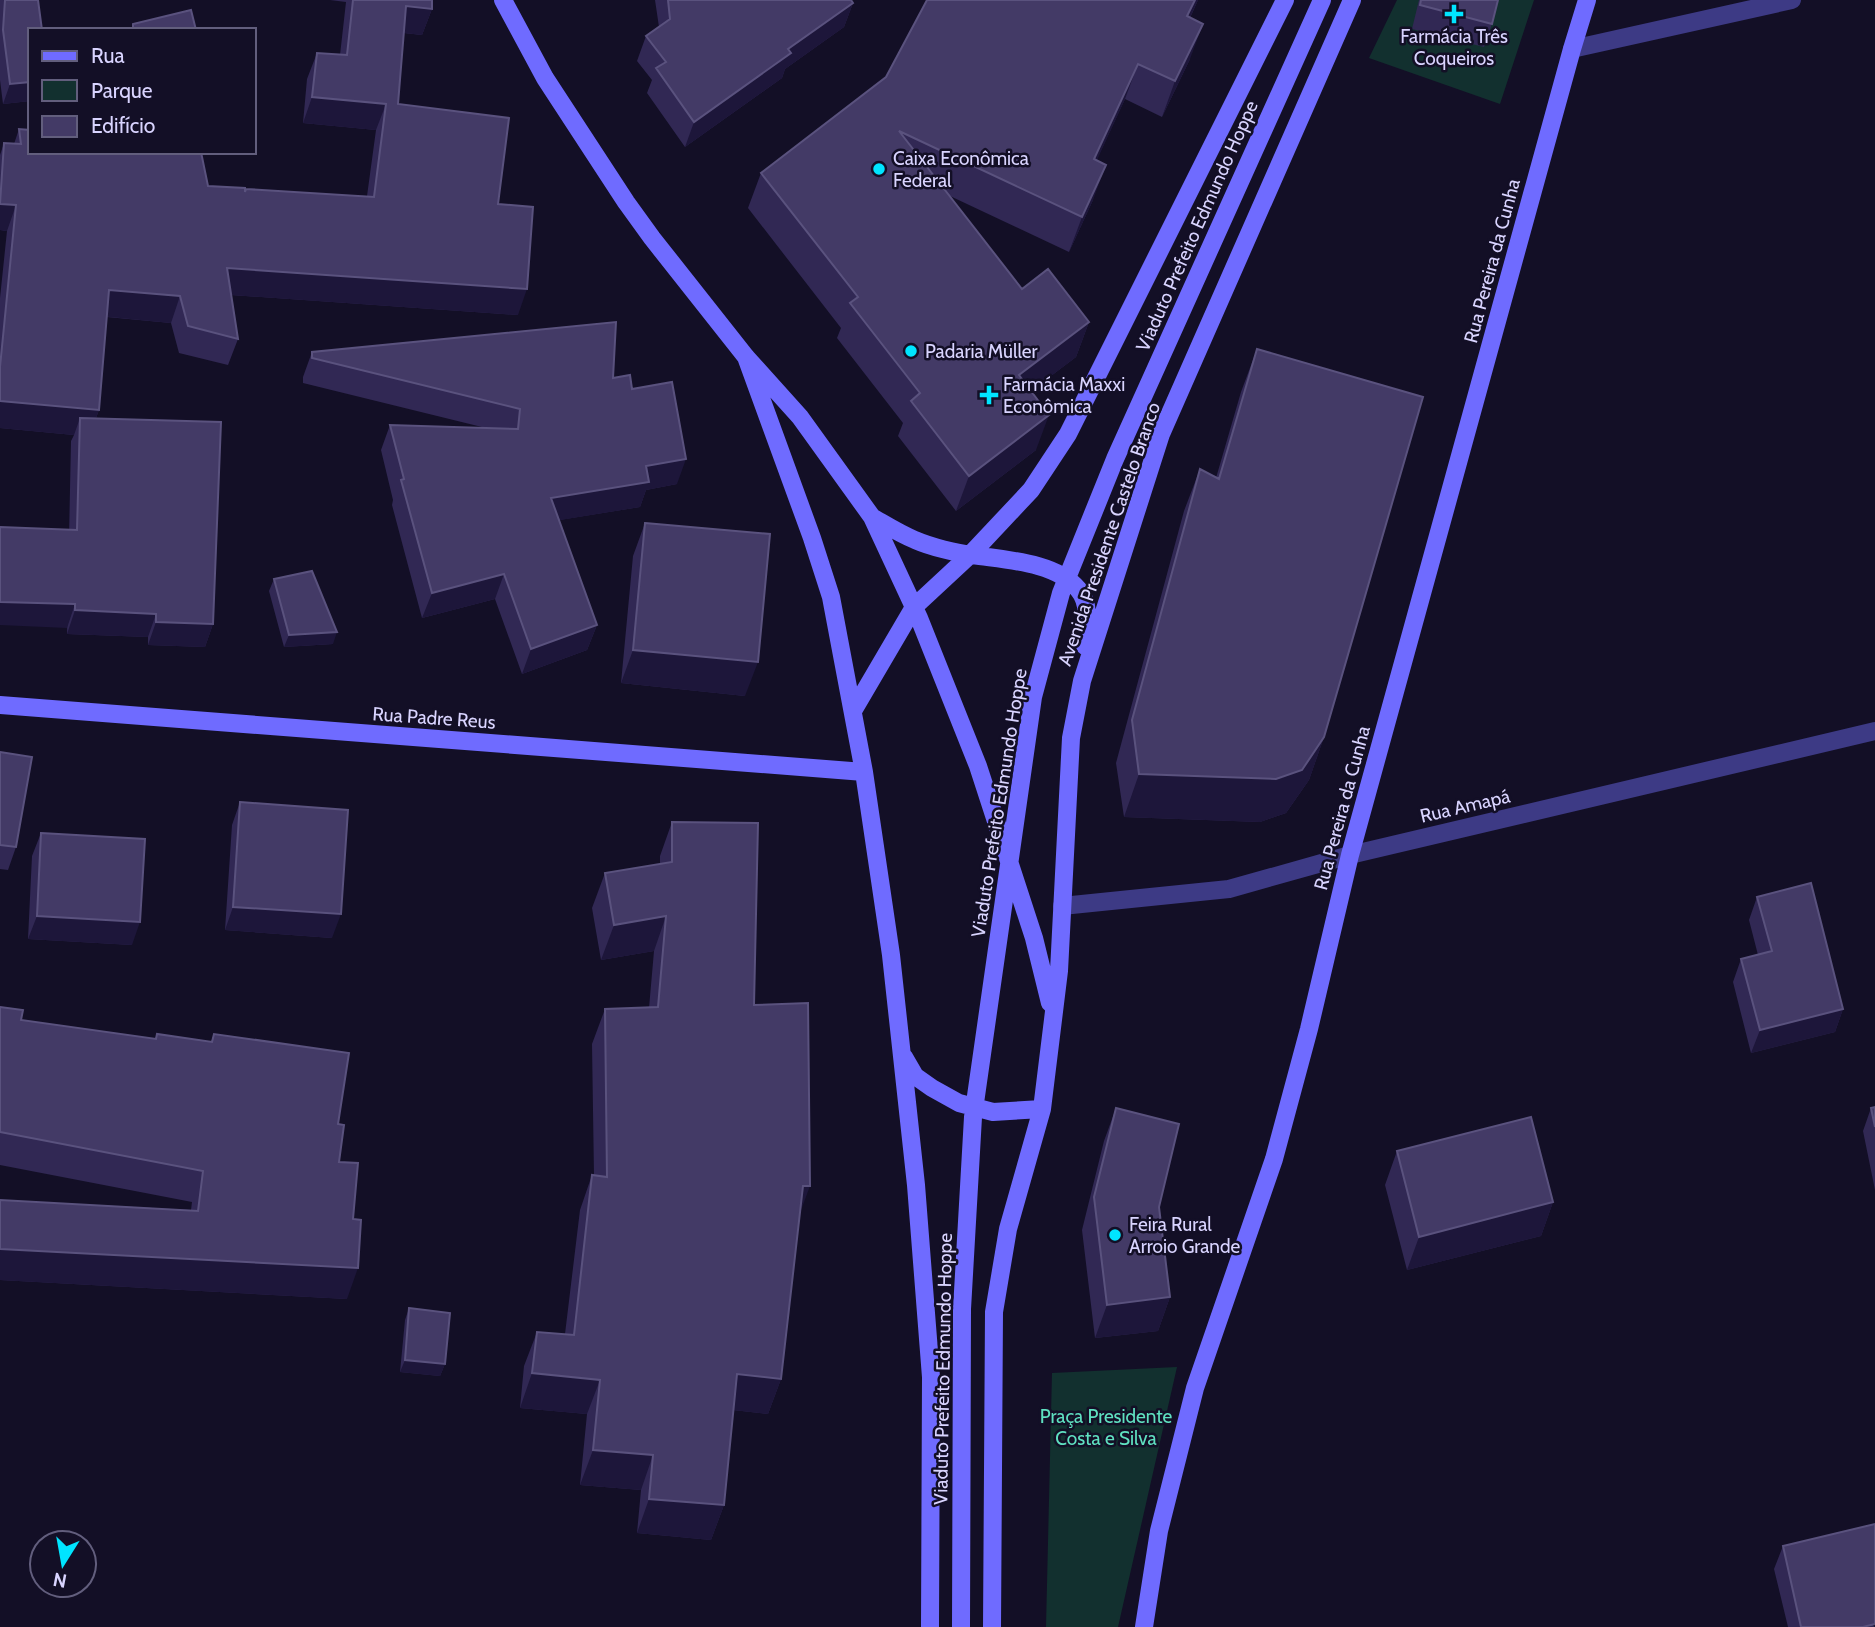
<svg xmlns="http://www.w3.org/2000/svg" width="1875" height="1627" viewBox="0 0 1875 1627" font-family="Cabin,sans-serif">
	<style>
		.green { fill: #12302f }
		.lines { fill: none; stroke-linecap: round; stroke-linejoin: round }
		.street { stroke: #3d3a85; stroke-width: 18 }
		.secondary { stroke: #6f6bff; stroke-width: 18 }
		.wall { fill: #312854 }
		.shaded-wall { fill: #1d163a }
		.building { fill: #433a66; stroke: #5a527e; stroke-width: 2 }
		.poi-dot { fill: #00e5ff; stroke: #130f26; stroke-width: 2.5 }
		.labels { text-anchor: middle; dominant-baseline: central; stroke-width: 5; stroke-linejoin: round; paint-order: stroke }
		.poi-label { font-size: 19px; fill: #d9d4ff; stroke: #130f26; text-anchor: start }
		.street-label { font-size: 19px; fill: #d9d4ff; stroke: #130f26 }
		.park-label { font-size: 19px; fill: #5fe0c0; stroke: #130f26 }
	</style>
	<rect width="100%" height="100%" fill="#130f26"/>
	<path class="green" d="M1397,0H1534L1500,104L1369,58Z
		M1177,1367L1118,1627H1046L1052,1373Z"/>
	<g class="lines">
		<path class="street" d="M1572,49L1792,0
			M1062,906L1229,889L1350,855L1875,731"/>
		<path class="secondary" d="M503,0L545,78L626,202L652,238L746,357L800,417L872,517L919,618L978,766L1034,938L1050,1003
			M746,357L812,538L831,597L864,772L891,955L916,1185L931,1377L930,1627
			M872,517C886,525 900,534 915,540C931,547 956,553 973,555C1005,560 1056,562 1078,589C1091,604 1087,627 1085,646
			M0,705L864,772
			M853,711L914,607L970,555L1031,490L1068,434L1285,0
			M904,1057L915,1076L932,1088L959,1103L993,1112L1042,1109
			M961,1627L962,1309L973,1117L1033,697L1061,593L1115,459L1322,0
			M992,1627L994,1312L1008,1229L1042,1109L1059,971L1071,738L1082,681L1161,434L1352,0
			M1144,1627L1159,1531L1195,1388L1274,1159L1309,1029L1350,855L1572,49L1587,0"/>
	</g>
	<path class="wall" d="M0,0H38L30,101L3,104L0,80Z
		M330,0H432V9L422,35L404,33L398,104L498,204L518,315L231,295L238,339L228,365L179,353L171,323L107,317L99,410L96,418L213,624L205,647L148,645V637L67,634L71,441L74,435L0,428V298L7,231L0,230V155L4,143L14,144L19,129L30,152L208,186L245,190L367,196L376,130L303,123L307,79L317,53L340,55L346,2Z
		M655,0H851L853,3L844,27L785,69L782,78L685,147L647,93L652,80L637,61L646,36L659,27Z
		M927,0H1198L1190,18V59L1162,117L1125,99L1096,161L1093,200L1069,252L950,196L1022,289L1089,322L1076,357L1031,391L1036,450L956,511L898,436L903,423L837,338L841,328L748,208L761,173L886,77Z
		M1419,0H1498L1492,24L1484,47L1412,29Z
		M1257,349L1324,737L1309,780L1286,813L1260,822L1124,817L1116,763L1184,511L1200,469L1216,478L1241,392Z
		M312,352L613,378L632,389L677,484L646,490L640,507L559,520L597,625L587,650L522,674L495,599L422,618L392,505L393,500L381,450L390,425L486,428L303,383V377Z
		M645,523L745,696L621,683L633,556Z
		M274,579L333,644L284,647L269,591Z
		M0,752L16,847L8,870L0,869Z
		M240,802L332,938L225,930L232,825Z
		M672,822L754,1005L800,1214L781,1379L768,1414L733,1410L724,1505L711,1540L637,1533L641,1490L580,1485L587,1414L520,1408L524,1366L537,1332L565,1334L580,1210L592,1175L594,1176L592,1044L605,1009L649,1008L654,951L601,960L592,908L605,873L660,864V856Z
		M41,833L132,945L28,939L32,856Z
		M1757,897L1843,1009L1835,1032L1751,1053L1733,982L1741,959L1758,955L1749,920Z
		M0,1007L21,1020L155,1039L157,1034L211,1042L214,1034L338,1124L339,1162L347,1299L0,1280V1200L191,1210L192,1202L0,1165Z
		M1875,1107V1190L1863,1131L1871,1108Z
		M1116,1108L1159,1207L1170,1297L1158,1331L1095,1338L1082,1230L1104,1141Z
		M1397,1151L1553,1202L1541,1236L1407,1270L1385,1185Z
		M409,1308L445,1364L440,1376L400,1372L405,1320Z
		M1783,1546L1875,1627H1788L1774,1569Z"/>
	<path class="shaded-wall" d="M1195,0H1198L1174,52L1187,16Z
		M853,3L844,27L785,69L782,78L685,147L694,122L788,49Z
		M406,6L432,9L422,35L396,32Z
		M1203,24L1190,59L1162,117L1175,81Z
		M1138,64L1125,99L1081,195L1094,159Z
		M30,82V101L3,104L10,84Z
		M312,97L386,104L376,130L303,123Z
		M1106,165L1093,200L1069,252L1082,217Z
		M0,204L16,205L7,231L0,230Z
		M227,268L527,289L518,315L217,294Z
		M109,290L180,296L171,323L100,316Z
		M1089,322L1076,357L1006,410L1019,375Z
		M0,401L99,410L89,436L80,418L74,435L0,428Z
		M1049,415L1036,450L956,511L969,476Z
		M686,459L677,484L646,490L640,507L542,523L551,498L646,466Z
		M504,574L495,599L422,618L432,593Z
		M0,602L75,604L67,628L0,625Z
		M75,610L156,614L148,637L67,634Z
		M156,622L213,624L205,647L148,645Z
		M597,625L587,650L522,674L531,649Z
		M337,632L333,644L284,647L289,635Z
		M633,650L758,662L745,696L621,683Z
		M1324,737L1309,780L1286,813L1260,822L1124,817L1139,774Z
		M233,907L341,914L332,938L225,930Z
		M37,916L140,922L132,945L28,939Z
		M666,916L654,951L601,960L614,925Z
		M1843,1009L1835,1032L1751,1053L1760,1030Z
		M803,1186H810L797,1221Z
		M1553,1202L1541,1236L1407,1270L1419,1237Z
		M0,1249L358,1268L347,1299L0,1280Z
		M1170,1297L1158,1331L1095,1338L1107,1305Z
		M405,1360L445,1364L440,1376L400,1372Z
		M532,1373L600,1380L587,1414L520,1408Z
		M737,1374L781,1379L768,1414L724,1409Z
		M593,1450L653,1455L641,1490L580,1485Z
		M649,1499L724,1505L711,1540L637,1533Z"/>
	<path class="building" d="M5,0H38L42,30H30V82L10,84L3,30Z
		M353,0H432V9L406,6L398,104L509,118L498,204L533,207L527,289L227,268L238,339L188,326L180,296L109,290L99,410L0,401V367L16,205L0,204L4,143L21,144L19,129L30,130V152H201L208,186L245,188V192L246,189L374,197L386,104L312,97L317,53L347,55Z
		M668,0H851L853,3L788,49L791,53L694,122L656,68L666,62L646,36L670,19Z
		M927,0H1195L1187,16L1203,24L1175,81L1138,64L1094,159L1106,165L1082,217L899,131L1022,289L1048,269L1089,322L1019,375L1049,415L969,476L911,401L920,393L850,303L858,297L761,173L886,77Z
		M1421,0H1498L1492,24L1420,5Z
		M191,10L196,30H133V24Z
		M616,322L613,378L630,375L632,389L672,382L686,459L646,466L649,482L551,498L597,625L531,649L504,574L432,593L401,480L404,479L390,425L518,429L520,409L312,358V352Z
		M1257,349L1423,397L1324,737L1302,770L1276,779L1139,774L1132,720L1200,469L1219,479Z
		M80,418L221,422L213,624L156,622V614L75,610V604L0,602V527L77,530Z
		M645,523L770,534L758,662L633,650Z
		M312,571L337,632L289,635L274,579Z
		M0,752L32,757L16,847L0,845Z
		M240,802L348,810L341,914L233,907Z
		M672,822L758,823L754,1005L808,1003L810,1186H803L781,1379L737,1374L724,1505L649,1499L653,1455L593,1450L600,1380L532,1373L537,1332L574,1335L592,1175L607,1177L605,1009L658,1007L666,916L614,925L605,873L672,862Z
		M41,833L145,839L140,922L37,916Z
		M1811,883L1843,1009L1760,1030L1741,959L1772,951L1757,897Z
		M0,1007L23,1010L21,1020L156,1039L157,1034L212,1042L214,1034L349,1053L338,1124L344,1125L339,1162L358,1163L353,1219L361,1220L358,1268L0,1249V1200L198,1211L203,1171L0,1132Z
		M1875,1107V1127L1871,1108Z
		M1116,1108L1179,1124L1159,1207L1170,1297L1107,1305L1094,1197Z
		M1531,1117L1553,1202L1419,1237L1397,1151Z
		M409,1308L450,1313L445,1364L405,1360Z
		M1875,1524V1624L1863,1627H1801L1783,1546Z"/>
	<g class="poi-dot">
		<path d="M1450.5 3.5h7v7h7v7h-7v7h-7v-7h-7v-7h7z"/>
		<circle cx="879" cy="169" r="7"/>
		<circle cx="911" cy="351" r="7"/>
		<path d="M985.5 384.5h7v7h7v7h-7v7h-7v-7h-7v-7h7z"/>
		<circle cx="1115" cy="1235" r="7"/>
	</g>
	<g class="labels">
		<g class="poi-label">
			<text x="1454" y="36" text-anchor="middle">Farmácia Três<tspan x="1454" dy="22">Coqueiros</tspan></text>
			<text x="893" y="158">Caixa Econômica<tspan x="893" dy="22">Federal</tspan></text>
			<text x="925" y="351">Padaria Müller</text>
			<text x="1003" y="384">Farmácia Maxxi<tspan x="1003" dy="22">Econômica</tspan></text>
			<text x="1129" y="1224">Feira Rural<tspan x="1129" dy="22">Arroio Grande</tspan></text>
		</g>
		<g class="street-label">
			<text transform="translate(1197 226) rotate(-66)">Viaduto Prefeito Edmundo Hoppe</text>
			<text transform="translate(1492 261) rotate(-75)">Rua Pereira da Cunha</text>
			<text transform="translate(1109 534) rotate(-71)">Avenida Presidente Castelo Branco</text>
			<text transform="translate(434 718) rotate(4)">Rua Padre Reus</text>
			<text transform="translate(999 803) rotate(-81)">Viaduto Prefeito Edmundo Hoppe</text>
			<text transform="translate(1465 806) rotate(-13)">Rua Amapá</text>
			<text transform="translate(1342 808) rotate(-75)">Rua Pereira da Cunha</text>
			<text transform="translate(943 1369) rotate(-89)">Viaduto Prefeito Edmundo Hoppe</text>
		</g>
		<g class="park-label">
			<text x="1106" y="1416">Praça Presidente<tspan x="1106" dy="22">Costa e Silva</tspan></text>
		</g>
	</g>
	<rect x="28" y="28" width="228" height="126" fill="#130f26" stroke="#625e7d" stroke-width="2"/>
	<rect x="42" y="51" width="35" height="10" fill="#6f6bff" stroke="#625e7d" stroke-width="2"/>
	<text x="91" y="63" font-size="21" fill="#d9d4ff">Rua</text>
	<rect x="42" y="80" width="35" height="21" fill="#12302f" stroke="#625e7d" stroke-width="2"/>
	<text x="91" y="98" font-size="21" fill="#d9d4ff">Parque</text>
	<rect x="42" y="116" width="35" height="21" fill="#433a66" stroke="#625e7d" stroke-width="2"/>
	<text x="91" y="133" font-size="21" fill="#d9d4ff">Edifício</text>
	<g transform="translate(63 1564) rotate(191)"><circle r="33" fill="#130f26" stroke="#625e7d" stroke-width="2"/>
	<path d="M0-5L12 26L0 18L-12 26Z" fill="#00e5ff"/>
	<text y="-10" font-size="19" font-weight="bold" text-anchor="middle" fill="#d9d4ff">N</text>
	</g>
</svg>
